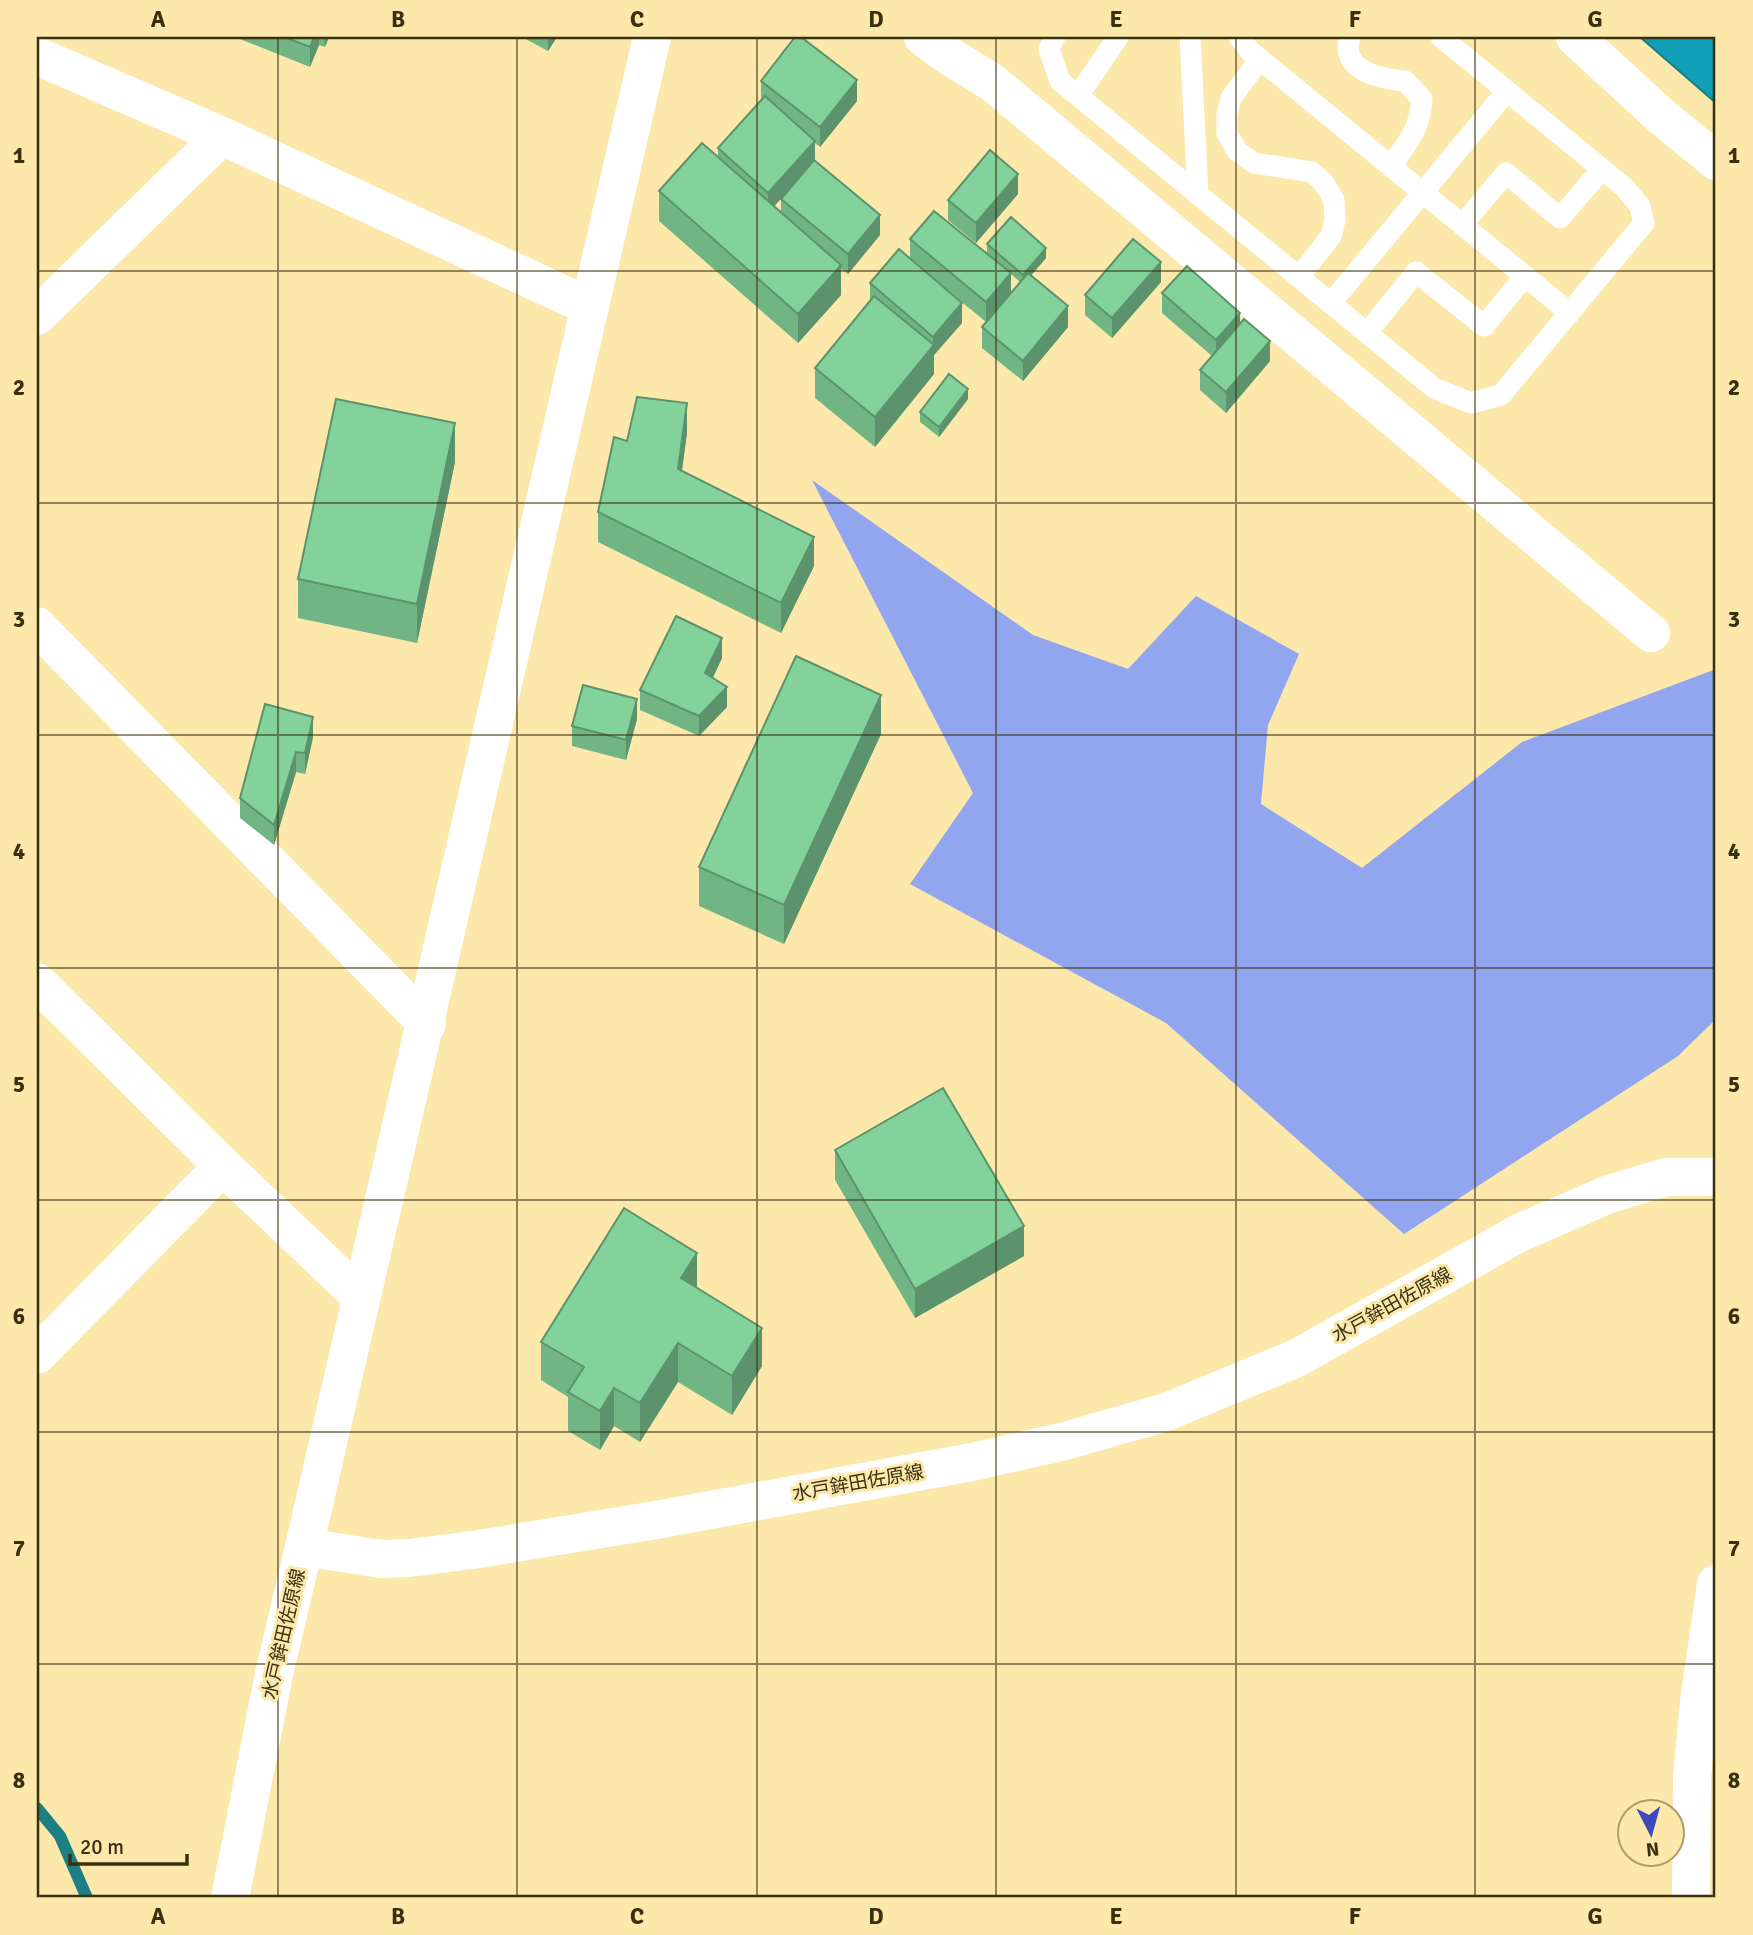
<svg xmlns="http://www.w3.org/2000/svg" width="1753" height="1935" viewBox="0 0 1753 1935" font-family="Signika,'Noto Sans JP',sans-serif">
	<style>
		.forest { fill: #92a5ef }
		.water { fill: #109fb6; stroke: #1d7e84; stroke-width: 2 }
		.lines { fill: none; stroke-linecap: round; stroke-linejoin: round }
		.stream { stroke: #1d7e84; stroke-width: 12 }
		.service { stroke: #fff; stroke-width: 21 }
		.minor { stroke: #fff; stroke-width: 38 }
		.tertiary { stroke: #fff; stroke-width: 38 }
		.primary { stroke: #fff; stroke-width: 38 }
		.trunk { stroke: #fff; stroke-width: 38 }
		.wall { fill: #72b585; fill-rule: evenodd }
		.shaded-wall { fill: #5c936c }
		.building { fill: #84d29b; stroke: #5c936c; stroke-width: 2 }
		.grid { fill: none; stroke: #3a300f; stroke-width: 2; stroke-opacity: 0.55 }
		.labels { text-anchor: middle; dominant-baseline: central; stroke-width: 6; stroke-linejoin: round; paint-order: stroke }
		.street-label { font-size: 19px; fill: #3a300f; stroke: #fbe8aa }
		.neatline { fill: none; stroke: #3a300f; stroke-width: 2.5 }
		.grid-label { font-size: 23px; text-anchor: middle; font-weight: bold; fill: #3a300f }
	</style>
	<rect width="100%" height="100%" fill="#fbe8aa"/>
	<path class="forest" d="M812,480L1033,635L1128,669L1196,596L1299,654L1268,725L1261,804L1362,868L1522,742L1716,669V1019L1678,1056L1404,1234L1166,1023L910,884L973,793Z"/>
	<path class="water" d="M1640,37H1716V103Z"/>
	<g class="lines">
		<path class="stream" d="M37,1808L60,1836L87,1898"/>
		<path class="service" d="M1055,37L1049,49L1060,81L1434,388L1471,403L1501,395L1644,223L1640,206L1624,187L1441,37
			M1190,37L1198,195
			M1239,37L1250,51L1570,313
			M1350,37C1339,71 1381,79 1405,81L1422,99C1420,129 1408,142 1391,166
			M1260,59L1231,98L1227,115V133L1237,151L1254,163L1312,172L1324,183L1334,200L1335,220L1331,236L1299,277
			M1078,96L1118,37
			M1462,225L1506,173L1560,218L1602,169
			M1331,303L1507,91
			M1367,333L1416,272L1484,326L1525,276"/>
		<path class="minor" d="M923,37L943,52L993,83L1651,633
			M1575,37L1661,116L1716,161
			M37,56L222,136L588,306
			M37,316L222,136
			M37,626L427,1024
			M37,982L223,1166L361,1297
			M37,1355L223,1166"/>
		<path class="tertiary" d="M304,1547C424,1045 533,540 652,37"/>
		<path class="primary" d="M230,1898L274,1674L304,1547L381,1559L409,1558L473,1550L656,1520L972,1462L1065,1441L1166,1412L1297,1358L1519,1233L1609,1194L1666,1177H1716"/>
		<path class="trunk" d="M1691,1898L1692,1778L1699,1702L1716,1584"/>
	</g>
	<path class="wall" d="M235,37H329L325,47L319,45L310,67Z
		M522,37H557L548,51Z
		M761,81L857,101L820,147L815,143V161L880,235L848,274L841,269V295L798,343L659,221V191L718,157V148L761,101ZM790,189L781,199V212L774,206Z
		M1018,194L976,243L948,220V200Z
		M910,239L987,254V244L1046,258L1031,275L1068,327L1023,381L982,348V327L986,322L924,271L962,323L934,355V374L875,447L815,398V368L870,301V283L910,259ZM1011,274L1020,282L1011,293Z
		M1161,282L1112,338L1085,315V295Z
		M1162,293L1240,324L1270,361L1226,413L1200,390V370L1212,356L1162,313Z
		M968,399L939,437L920,422V412Z
		M687,433L682,471L814,566L781,633L598,542V512L627,441Z
		M455,462L417,643L298,618V579Z
		M722,658L713,678L727,707L699,736L640,710V690Z
		M637,719L626,760L572,746V726Z
		M881,734L784,944L699,906V867Z
		M313,737L305,774L296,772L274,845L240,818V798Z
		M835,1150L1024,1256L915,1318L835,1180Z
		M697,1288L762,1366L732,1415L678,1382L640,1442L614,1426L600,1450L568,1431V1397L541,1380V1342Z"/>
	<path class="shaded-wall" d="M314,37H319V45L310,67V47Z
		M325,37H329L325,47Z
		M548,37H557L548,51Z
		M857,80V101L820,147V127Z
		M815,141V161L768,213V193Z
		M1018,174V194L976,243V223Z
		M880,215V235L848,274V254Z
		M1046,248V258L1023,285V275Z
		M1161,262V282L1112,338V318Z
		M841,265V295L798,343V314Z
		M1011,273V293L986,322V302Z
		M962,303V323L934,355V374L875,447V417L933,346V337Z
		M1068,306V327L1023,381V361Z
		M1240,313V333L1216,360V340Z
		M1270,341V361L1226,413V392Z
		M968,389V399L939,437V427Z
		M687,403V433L678,498V469Z
		M455,423V462L417,643V604Z
		M814,537V566L781,633V603Z
		M722,638V658L705,693V673Z
		M727,687V707L699,736V716Z
		M881,695V734L784,944V905Z
		M637,699V719L626,760V740Z
		M313,717V737L305,774V753Z
		M296,752V772L274,845V825Z
		M1024,1226V1256L915,1318V1289Z
		M697,1253V1292L681,1278Z
		M762,1328V1366L732,1415V1376Z
		M678,1343V1382L640,1442V1403Z
		M614,1388V1426L600,1450V1411Z"/>
	<path class="building" d="M284,37H314L310,47Z
		M795,37H801L857,80L820,127L761,81Z
		M765,96L815,141L768,193L718,148Z
		M702,143L841,265L798,314L659,191Z
		M990,150L1018,174L976,223L948,200Z
		M814,160L880,215L848,254L781,199Z
		M934,211L1011,273L986,302L910,239Z
		M1011,217L1046,248L1023,275L987,244Z
		M1133,239L1161,262L1112,318L1085,295Z
		M899,249L962,303L933,337L870,283Z
		M1187,266L1240,313L1216,340L1162,293Z
		M1028,273L1068,306L1023,361L982,327Z
		M874,296L934,345L875,417L815,368Z
		M1244,319L1270,341L1226,392L1200,370Z
		M949,374L968,389L939,427L920,412Z
		M637,397L687,403L678,469L814,537L781,603L598,512L614,437L627,441Z
		M336,399L455,423L417,604L298,579Z
		M676,616L722,638L705,673L727,687L699,716L640,690Z
		M796,656L881,695L784,905L699,867Z
		M583,685L637,699L626,740L572,726Z
		M265,704L313,717L305,753L296,752L274,825L240,798Z
		M943,1088L1024,1226L915,1289L835,1150Z
		M624,1208L697,1253L681,1278L762,1328L732,1376L678,1343L640,1403L614,1388L600,1411L568,1392L584,1367L541,1342Z"/>
	<path class="grid" d="M278,37V1898M517,37V1898M757,37V1898M996,37V1898M1236,37V1898M1475,37V1898M37,271H1716M37,503H1716M37,735H1716M37,968H1716M37,1200H1716M37,1432H1716M37,1664H1716"/>
	<g class="labels">
		<g class="street-label">
			<text transform="translate(1392 1305) rotate(-29)">水戸鉾田佐原線</text>
			<text transform="translate(858 1483) rotate(-10)">水戸鉾田佐原線</text>
			<text transform="translate(284 1634) rotate(-77)">水戸鉾田佐原線</text>
		</g>
	</g>
	<rect width="1753" height="1935" fill="none" stroke="#fbe8aa" stroke-width="77"/>
	<g transform="translate(1651 1833) rotate(174)"><circle r="33" fill="#fbe8aa" stroke="#ae9e6c" stroke-width="2"/>
	<path d="M0-5L12 26L0 18L-12 26Z" fill="#3d4abd"/>
	<text y="-10" font-size="19" font-weight="bold" text-anchor="middle" fill="#3a300f">N</text>
	</g>
	<path d="M70 1854v10h117v-10" fill="none" stroke="#3a300f" stroke-width="3.5"/>
	<text x="80" y="1854" font-size="21" fill="#3a300f" stroke="#fbe8aa" stroke-width="5" paint-order="stroke">20 m</text>
	<rect x="38" y="38" width="1676" height="1858" class="neatline"/>
	<g class="grid-label">
		<text x="158" y="27">A</text>
		<text x="398" y="27">B</text>
		<text x="637" y="27">C</text>
		<text x="876" y="27">D</text>
		<text x="1116" y="27">E</text>
		<text x="1355" y="27">F</text>
		<text x="1595" y="27">G</text>
		<text x="19" y="163">1</text>
		<text x="1734" y="163">1</text>
		<text x="19" y="395">2</text>
		<text x="1734" y="395">2</text>
		<text x="19" y="627">3</text>
		<text x="1734" y="627">3</text>
		<text x="19" y="859">4</text>
		<text x="1734" y="859">4</text>
		<text x="19" y="1092">5</text>
		<text x="1734" y="1092">5</text>
		<text x="19" y="1324">6</text>
		<text x="1734" y="1324">6</text>
		<text x="19" y="1556">7</text>
		<text x="1734" y="1556">7</text>
		<text x="19" y="1788">8</text>
		<text x="1734" y="1788">8</text>
		<text x="158" y="1924">A</text>
		<text x="398" y="1924">B</text>
		<text x="637" y="1924">C</text>
		<text x="876" y="1924">D</text>
		<text x="1116" y="1924">E</text>
		<text x="1355" y="1924">F</text>
		<text x="1595" y="1924">G</text>
	</g>
</svg>
